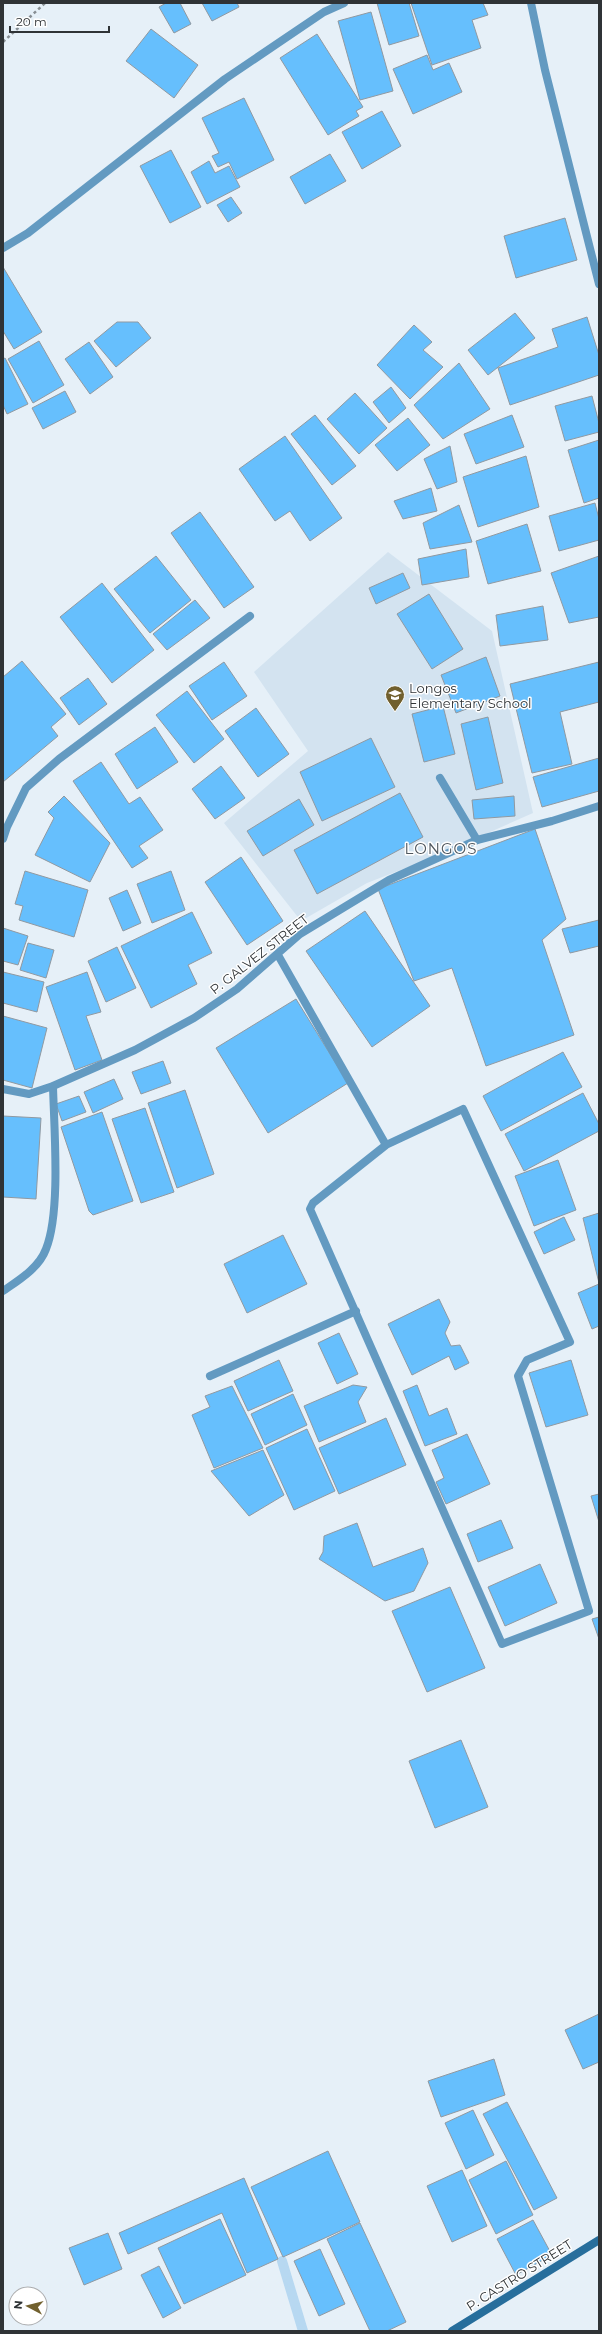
<svg xmlns="http://www.w3.org/2000/svg" width="602" height="2334" viewBox="0 0 602 2334" font-family="Montserrat,sans-serif">
	<style>
		.built { fill: #d3e3f0 }
		.lines { fill: none; stroke-linecap: round; stroke-linejoin: round }
		.stream { stroke: #b7d8f1; stroke-width: 10 }
		.building { fill: #66bffd; stroke: #9099a1 }
		.path { stroke: #878e93; stroke-width: 2.5; stroke-dasharray: 3 3; stroke-linecap: butt }
		.lane { stroke: #639ac1; stroke-width: 8 }
		.street { stroke: #639ac1; stroke-width: 8 }
		.secondary { stroke: #276e9c; stroke-width: 8 }
		.labels { text-anchor: middle; dominant-baseline: central; stroke-width: 3; stroke-linejoin: round; paint-order: stroke }
		.poi-label { font-size: 13px; fill: #2f3336; stroke: #fff; text-anchor: start }
		.street-label { font-size: 13px; fill: #2f3336; stroke: #fff }
		.quarter-label { font-size: 15px; letter-spacing: 1px; fill: #4f575e; stroke: #fff }
	</style>
	<rect width="100%" height="100%" fill="#e6f0f8"/>
	<path class="built" d="M388,552L492,631L533,813L429,859L367,883L301,921L224,823L308,751L254,672Z"/>
	<g class="lines">
		<path class="stream" d="M282,2261L303,2331"/>
	</g>
	<path class="building" d="M166,3H180L191,24L174,33L159,7Z
		M202,3H237L239,7L212,21Z
		M377,3H409L419,36L389,45Z
		M411,3H483L488,15L472,20L481,48L432,65Z
		M371,12L393,91L360,100L338,21Z
		M151,29L198,65L174,98L126,61Z
		M317,34L363,107L356,111L359,116L328,135L280,58Z
		M427,55L433,70L449,63L462,92L413,114L393,69Z
		M244,98L274,160L237,179L229,162L218,167L212,156L219,153L202,118Z
		M382,111L401,146L362,169L342,132Z
		M171,150L201,207L170,223L140,166Z
		M330,154L346,181L305,204L290,177Z
		M209,161L215,173L229,166L240,187L207,204L191,172Z
		M231,197L242,213L228,222L217,205Z
		M565,218L577,260L516,278L504,236Z
		M3,267L42,332L14,349L3,331Z
		M515,313L535,338L488,375L468,350Z
		M587,317L599,355V375L510,405L498,368L558,347L552,329Z
		M117,322H138L151,338L116,367L94,341Z
		M414,325L432,342L423,350L443,367L410,399L377,365Z
		M39,341L64,385L33,403L8,359Z
		M89,342L113,377L90,394L65,359Z
		M5,358L28,404L7,414L3,405V359Z
		M459,363L490,409L443,439L414,405Z
		M391,387L406,408L389,423L373,402Z
		M65,391L76,412L43,429L32,408Z
		M355,393L387,428L359,454L327,419Z
		M592,396L599,423V432L565,441L555,406Z
		M315,415L356,466L332,485L291,434Z
		M512,415L524,447L476,464L464,434Z
		M408,418L430,445L397,471L375,445Z
		M285,436L342,518L310,541L290,511L275,521L239,469Z
		M599,440V498L584,503L568,450Z
		M450,446L457,482L437,489L424,459Z
		M526,456L539,507L478,527L463,477Z
		M431,488L437,511L403,519L394,501Z
		M595,503L599,519V540L559,551L549,516Z
		M459,505L472,542L430,549L423,523Z
		M200,512L254,587L224,608L171,533Z
		M527,524L541,571L488,584L476,541Z
		M466,549L469,577L422,585L418,559Z
		M156,556L191,600L150,633L114,589Z
		M599,556V617L569,623L551,573Z
		M403,573L410,588L376,604L369,588Z
		M102,583L154,650L112,683L60,617Z
		M429,594L463,649L432,669L397,614Z
		M195,600L210,618L167,650L153,634Z
		M543,606L548,640L500,646L496,615Z
		M486,657L500,696L456,713L441,675Z
		M22,661L66,714L51,727L58,736L3,782V677Z
		M224,662L247,696L212,720L189,686Z
		M599,662V702L560,712L572,764L532,773L510,684Z
		M88,678L107,704L79,725L60,698Z
		M187,691L224,739L194,763L156,715Z
		M443,706L455,754L424,762L412,714Z
		M256,708L289,754L258,777L225,731Z
		M488,717L503,783L476,790L461,724Z
		M155,727L178,762L137,789L115,754Z
		M371,738L395,787L322,821L300,772Z
		M599,758V791L542,807L533,777Z
		M101,762L129,804L140,797L163,830L139,846L148,858L132,868L73,781Z
		M221,766L245,798L215,819L192,789Z
		M400,793L423,837L317,894L294,850Z
		M64,796L110,843L90,882L35,855L54,818L48,812Z
		M514,796L515,816L474,819L472,800Z
		M299,799L314,825L263,856L247,831Z
		M535,829L566,919L542,940L574,1035L486,1066L452,968L414,981L378,889Z
		M241,857L283,921L247,945L205,882Z
		M25,871L88,890L74,937L19,920L23,906L15,904Z
		M171,871L185,910L152,923L137,884Z
		M127,890L141,923L123,931L109,898Z
		M365,911L430,1006L372,1047L306,951Z
		M192,912L212,953L188,965L197,984L151,1008L121,946Z
		M599,920V946L570,953L562,929Z
		M3,928L28,936L18,965L3,961Z
		M28,943L54,950L46,978L20,970Z
		M117,947L136,988L106,1002L88,961Z
		M3,972L44,982L37,1012L3,1003Z
		M87,972L101,1012L86,1016L102,1060L75,1070L46,987Z
		M296,999L348,1083L268,1133L216,1048Z
		M3,1016L47,1028L32,1088L3,1080Z
		M563,1052L582,1087L501,1131L483,1096Z
		M163,1061L171,1083L141,1094L132,1072Z
		M114,1079L123,1099L93,1113L84,1092Z
		M185,1090L214,1174L177,1188L148,1103Z
		M583,1093L599,1124V1131L524,1171L505,1134Z
		M79,1096L86,1112L62,1121L56,1104Z
		M145,1108L174,1192L141,1203L112,1119Z
		M102,1112L133,1201L93,1215L89,1211L61,1127Z
		M3,1116L41,1118L36,1199L3,1197Z
		M558,1160L576,1210L534,1226L515,1176Z
		M599,1213V1283L583,1218Z
		M564,1217L575,1240L544,1254L534,1232Z
		M283,1235L307,1284L247,1313L224,1264Z
		M599,1284V1326L592,1329L578,1293Z
		M439,1299L450,1322L445,1333L451,1346L460,1345L469,1363L455,1370L449,1356L412,1375L388,1324Z
		M339,1333L358,1374L337,1384L318,1343Z
		M279,1360L293,1391L248,1411L234,1381Z
		M571,1360L588,1415L546,1427L529,1373Z
		M353,1385L367,1387L358,1402L366,1422L319,1442L304,1406Z
		M417,1385L429,1416L447,1408L457,1434L425,1446L403,1391Z
		M232,1386L263,1448L214,1468L192,1415L210,1407L205,1396Z
		M293,1394L307,1425L265,1445L251,1414Z
		M386,1418L406,1465L339,1494L319,1448Z
		M307,1429L335,1491L294,1510L266,1448Z
		M467,1434L490,1484L446,1504L436,1482L444,1478L432,1450Z
		M263,1450L284,1495L249,1516L211,1471Z
		M599,1494V1522L591,1496Z
		M501,1520L513,1548L478,1562L467,1534Z
		M357,1523L373,1567L423,1548L428,1563L414,1591L385,1601L319,1559L323,1552L324,1536Z
		M540,1564L557,1603L505,1626L488,1587Z
		M450,1587L485,1668L427,1692L392,1611Z
		M599,1617V1639L592,1619Z
		M461,1740L488,1807L435,1828L409,1761Z
		M599,2014V2062L583,2069L565,2030Z
		M494,2059L505,2095L441,2117L428,2081Z
		M507,2102L557,2198L534,2210L483,2114Z
		M473,2110L494,2155L466,2169L445,2123Z
		M328,2151L360,2222L283,2257L251,2187Z
		M506,2161L533,2215L496,2234L469,2180Z
		M462,2170L487,2226L452,2242L427,2186Z
		M244,2178L278,2259L247,2273L222,2213L128,2254L119,2233Z
		M220,2219L246,2275L184,2304L158,2248Z
		M533,2220L552,2255L516,2275L497,2239Z
		M360,2223L406,2322L387,2331H370L327,2239Z
		M108,2233L122,2269L84,2285L69,2248Z
		M320,2249L345,2304L319,2316L294,2261Z
		M159,2266L181,2308L163,2318L141,2275Z"/>
	<g class="lines">
		<path class="path" d="M3,42L45,3"/>
		<path class="lane" d="M440,778L477,840"/>
		<path class="street" d="M531,3L545,70L599,284
			M3,248L28,233L225,79L324,12L344,3
			M3,839L7,827L26,788L59,759L250,616
			M278,955L386,1145
			M3,1089L29,1094L53,1086L135,1050L194,1018L237,989L300,934L389,880L477,840L552,821L599,806
			M463,1109L570,1342L527,1360L518,1376L589,1611L502,1644L310,1209L313,1203L386,1145Z
			M3,1291C19,1280 39,1268 46,1249C61,1212 54,1128 53,1086
			M210,1376L356,1311"/>
		<path class="secondary" d="M452,2331L599,2240"/>
	</g>
	<defs>
		<g id="school-pin" transform="scale(1)"><path d="M0 17L-7.5 6A9.5 9.5 0 1 1 7.5 6Z" fill="#71602e" stroke="#fff"/><path d="M0-5L7-2L0 1L-7-2ZM-4 1L0 2.5L4 1V4Q0 6-4 4Z" fill="#fff"/></g>
	</defs>
	<g fill-rule="evenodd">
		<use href="#school-pin" x="395" y="695"/>
	</g>
	<g class="labels">
		<g class="poi-label">
			<text x="409" y="688">Longos<tspan x="409" dy="15">Elementary School</tspan></text>
		</g>
		<g class="street-label">
			<text transform="translate(259 954) rotate(-38)">P. GALVEZ STREET</text>
			<text transform="translate(519 2275) rotate(-32)">P. CASTRO STREET</text>
		</g>
		<g class="quarter-label">
			<text x="441" y="848">LONGOS</text>
		</g>
	</g>
	<rect width="602" height="2334" fill="none" stroke="#2f3336" stroke-width="8"/>
	<g transform="translate(28 2306) rotate(277)"><circle r="19" fill="#ffffff" stroke="#acadaf"/>
	<path d="M0-3L7 15L0 10L-7 15Z" fill="#71602e"/>
	<text y="-6" font-size="11" font-weight="bold" text-anchor="middle" fill="#2f3336">N</text>
	</g>
	<path d="M10 26v6h99v-6" fill="none" stroke="#2f3336" stroke-width="2"/>
	<text x="16" y="26" font-size="12" fill="#2f3336" stroke="#ffffff" stroke-width="3" paint-order="stroke">20 m</text>
</svg>
